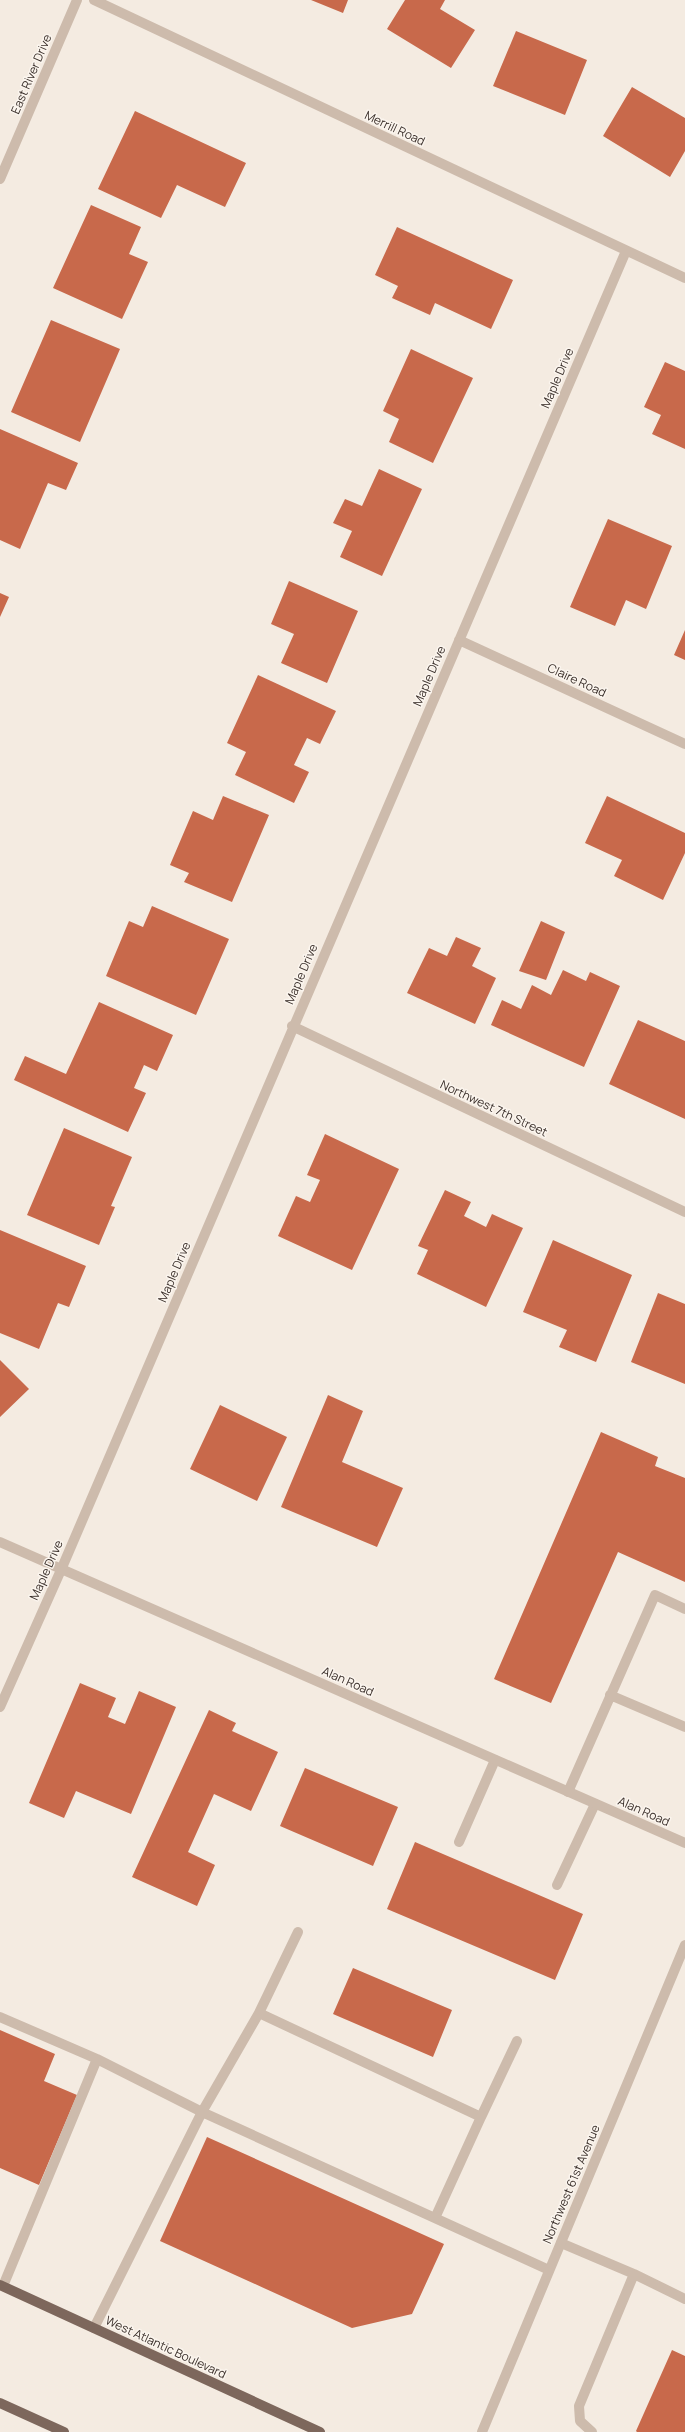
<svg xmlns="http://www.w3.org/2000/svg" width="685" height="2432" viewBox="0 0 685 2432" font-family="Manrope,sans-serif">
	<style>
		.building { fill: #c8694b }
		.lines { fill: none; stroke-linecap: round; stroke-linejoin: round }
		.lane { stroke: #cdbbac; stroke-width: 10 }
		.street { stroke: #cdbbac; stroke-width: 10 }
		.primary { stroke: #7d675c; stroke-width: 10 }
		.labels { text-anchor: middle; dominant-baseline: central; stroke-width: 3; stroke-linejoin: round; paint-order: stroke }
		.street-label { font-size: 12px; fill: #3b302b; stroke: #fbf5ee }
	</style>
	<rect width="100%" height="100%" fill="#f4ebe1"/>
	<path class="building" d="M311,0H348L343,13Z
		M405,0H445L440,9L475,30L451,68L387,29Z
		M516,31L587,60L565,115L493,86Z
		M632,87L685,118V151L670,177L603,136Z
		M135,111L246,163L225,207L177,185L161,218L98,189Z
		M91,205L141,227L129,254L148,262L122,319L53,288Z
		M397,227L513,280L491,329L435,303L430,315L392,298L398,286L375,275Z
		M51,320L120,349L80,442L11,412Z
		M411,349L473,378L433,463L389,442L399,419L383,411Z
		M665,362L685,371V449L652,434L661,415L644,407Z
		M0,429L78,463L66,490L48,483L20,549L0,540Z
		M379,469L422,489L382,576L340,557L352,531L333,523L345,499L362,506Z
		M608,519L672,546L646,609L626,600L615,626L570,607Z
		M289,581L358,611L327,683L281,663L294,634L271,624Z
		M0,593L9,597L0,617Z
		M685,630V660L674,655Z
		M258,675L336,711L320,744L307,738L294,765L309,772L294,803L235,775L246,752L227,743Z
		M223,796L269,815L232,902L184,882L189,873L170,865L193,811L213,820Z
		M607,796L685,833V853L663,900L614,876L622,860L585,843Z
		M152,906L229,939L196,1015L106,976L129,921L143,927Z
		M541,921L565,932L546,980L519,971Z
		M456,937L481,948L472,966L496,978L475,1024L407,993L429,948L447,956Z
		M563,970L586,981L590,972L620,986L584,1067L491,1025L502,1000L521,1009L532,985L551,995Z
		M99,1002L173,1035L157,1071L144,1065L134,1088L146,1093L128,1132L14,1080L25,1056L66,1074Z
		M638,1020L685,1041V1119L609,1084Z
		M64,1128L132,1157L111,1206L115,1207L99,1245L27,1215Z
		M325,1134L399,1169L352,1270L278,1236L296,1196L310,1202L320,1180L307,1175Z
		M445,1190L471,1202L464,1216L486,1227L492,1214L523,1228L486,1307L417,1274L428,1250L418,1246Z
		M0,1230L86,1266L69,1307L58,1303L39,1349L0,1333Z
		M553,1240L632,1275L596,1362L559,1347L567,1330L523,1312Z
		M658,1293L685,1304V1384L631,1362Z
		M0,1360L29,1389L0,1417Z
		M328,1395L363,1411L342,1462L403,1488L377,1547L281,1507Z
		M220,1405L287,1437L257,1501L190,1469Z
		M601,1432L658,1457L655,1466L685,1478V1582L618,1552L551,1703L494,1679Z
		M80,1683L116,1698L108,1717L125,1724L139,1691L176,1707L131,1814L76,1791L64,1818L29,1803Z
		M209,1710L236,1723L232,1731L278,1752L251,1811L214,1794L188,1852L215,1865L197,1906L132,1877Z
		M305,1768L398,1807L373,1866L280,1826Z
		M415,1842L583,1914L555,1980L387,1909Z
		M353,1968L452,2010L433,2057L333,2014Z
		M0,2030L55,2054L44,2081L77,2095L39,2185L0,2168Z
		M207,2137L444,2244L412,2314L352,2328L160,2241Z
		M672,2350L685,2356V2432H637L636,2431Z"/>
	<g class="lines">
		<path class="lane" d="M610,1695L685,1727
			M568,1792L655,1595L685,1609
			M459,1842L495,1760
			M557,1885L595,1804
			M259,2013L298,1932
			M0,2017L97,2059L3,2286
			M97,2059L202,2112L549,2270
			M435,2218L481,2117
			M561,2243L634,2274
			M94,2328L202,2112L259,2013L481,2117L517,2041
			M592,2432L580,2421L579,2406L634,2274L685,2299"/>
		<path class="street" d="M94,0L685,278
			M0,179L77,0
			M459,640L685,744
			M292,1026L685,1212
			M0,1542L685,1843
			M0,1707L61,1570L626,251
			M482,2432L685,1945"/>
		<path class="primary" d="M0,2285L320,2432
			M0,2403L64,2432"/>
	</g>
	<g class="labels">
		<g class="street-label">
			<text transform="translate(31 74) rotate(-67)">East River Drive</text>
			<text transform="translate(395 128) rotate(25)">Merrill Road</text>
			<text transform="translate(557 378) rotate(-67)">Maple Drive</text>
			<text transform="translate(429 676) rotate(-67)">Maple Drive</text>
			<text transform="translate(577 680) rotate(25)">Claire Road</text>
			<text transform="translate(301 974) rotate(-67)">Maple Drive</text>
			<text transform="translate(494 1108) rotate(25)">Northwest 7th Street</text>
			<text transform="translate(174 1272) rotate(-67)">Maple Drive</text>
			<text transform="translate(46 1570) rotate(-66)">Maple Drive</text>
			<text transform="translate(348 1681) rotate(24)">Alan Road</text>
			<text transform="translate(644 1811) rotate(24)">Alan Road</text>
			<text transform="translate(571 2184) rotate(-67)">Northwest 61st Avenue</text>
			<text transform="translate(166 2347) rotate(25)">West Atlantic Boulevard</text>
		</g>
	</g>
</svg>
